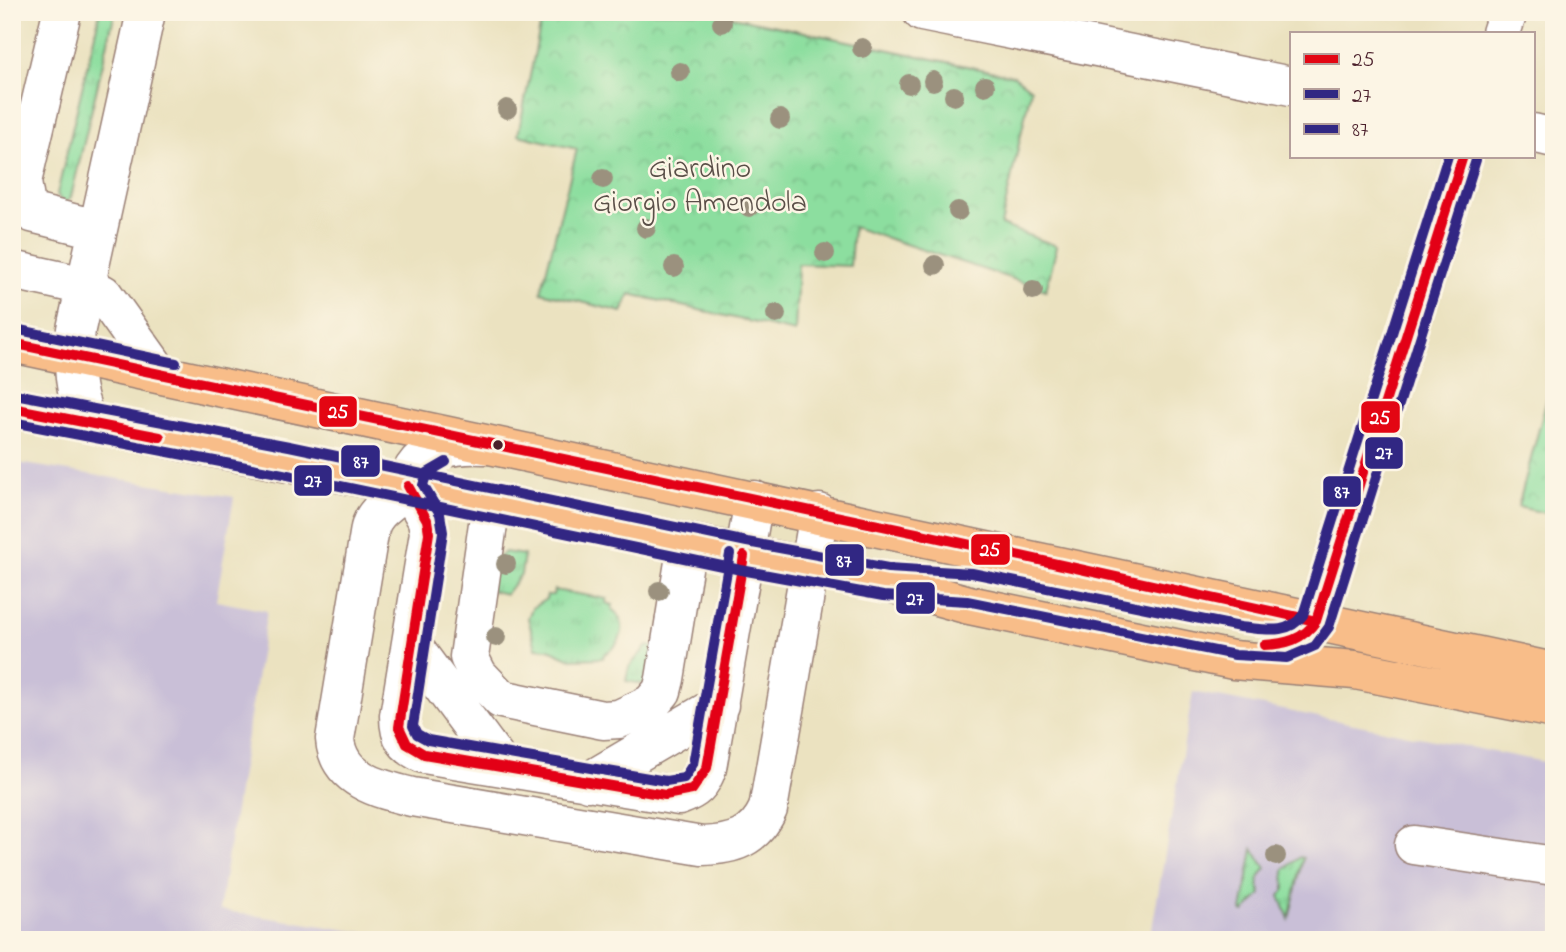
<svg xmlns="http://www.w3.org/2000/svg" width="1566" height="952" viewBox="0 0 1566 952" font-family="'Indie Flower',sans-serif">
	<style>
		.railway { fill: #c9bfd7 }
		.grass { fill: url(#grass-tufts); stroke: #6b7e65; stroke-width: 2 }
		.park { fill: url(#park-crowns); stroke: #6b7e65; stroke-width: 2 }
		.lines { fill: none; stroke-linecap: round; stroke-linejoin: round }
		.minor-casing { stroke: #9a8076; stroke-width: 41 }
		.major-casing { stroke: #9a8076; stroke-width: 41 }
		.minor { stroke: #fff; stroke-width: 38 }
		.major { stroke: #f8bd89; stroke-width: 38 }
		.bus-1-casing { stroke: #fcf5e5; stroke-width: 16 }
		.bus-2-casing { stroke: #fcf5e5; stroke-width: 16 }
		.bus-3-casing { stroke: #fcf5e5; stroke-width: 16 }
		.bus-1 { stroke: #e30613; stroke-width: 10 }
		.bus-2 { stroke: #312783; stroke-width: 10 }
		.bus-3 { stroke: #312783; stroke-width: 10 }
		.tree { fill: #9b917e }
		.bus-dot { fill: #4a1f2b; stroke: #fcf5e5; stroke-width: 2.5 }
		.labels { text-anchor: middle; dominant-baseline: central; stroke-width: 5; stroke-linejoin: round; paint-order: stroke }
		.park-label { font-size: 30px; fill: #5a4f48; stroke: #fcf5e5 }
		.line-badge { stroke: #fcf5e5; stroke-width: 2.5 }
		.badge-label { font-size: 19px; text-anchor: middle; font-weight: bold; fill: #fff }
	</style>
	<defs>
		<pattern id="grass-tufts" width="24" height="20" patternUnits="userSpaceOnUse" patternTransform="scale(1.75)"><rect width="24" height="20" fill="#8cde9f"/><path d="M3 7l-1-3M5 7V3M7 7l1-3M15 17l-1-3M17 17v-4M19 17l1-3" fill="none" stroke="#7abe89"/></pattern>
		<pattern id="park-crowns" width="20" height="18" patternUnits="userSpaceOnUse" patternTransform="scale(1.75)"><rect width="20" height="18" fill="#8cde9f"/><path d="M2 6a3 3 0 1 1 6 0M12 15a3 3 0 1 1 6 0" fill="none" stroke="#7abe89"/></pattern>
	</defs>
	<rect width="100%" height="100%" fill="#fcf5e5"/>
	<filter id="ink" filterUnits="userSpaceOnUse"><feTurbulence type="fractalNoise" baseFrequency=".0143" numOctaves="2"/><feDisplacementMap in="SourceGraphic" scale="14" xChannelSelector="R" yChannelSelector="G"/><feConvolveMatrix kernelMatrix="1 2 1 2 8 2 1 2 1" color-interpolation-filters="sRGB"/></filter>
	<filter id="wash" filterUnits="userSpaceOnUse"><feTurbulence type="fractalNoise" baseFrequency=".00686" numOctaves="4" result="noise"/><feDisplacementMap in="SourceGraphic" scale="28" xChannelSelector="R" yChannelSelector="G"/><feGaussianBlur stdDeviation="1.57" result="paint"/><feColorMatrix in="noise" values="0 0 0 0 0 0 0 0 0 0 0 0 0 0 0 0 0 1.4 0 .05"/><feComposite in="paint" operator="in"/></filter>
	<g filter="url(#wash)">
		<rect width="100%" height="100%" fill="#ebe2c0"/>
		<path class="railway" d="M12,462L234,497L216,601L267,611L219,910L412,940H12Z
			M1193,692L1554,764V940H1150Z"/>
		<path class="grass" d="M100,12H115L71,197L67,202L61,201L57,194Z
			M505,552L524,555L521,574L506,594L489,590L494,560Z
			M554,590L607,599L606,603L613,605L612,609C630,624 622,645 604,654L603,658L571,659L549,649L536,648L528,618L532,608L546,599L547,595H553Z
			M647,646L662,648L654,686L626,681L629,667Z
			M1253,849L1266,868C1258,876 1257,883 1261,894L1244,912L1242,911Z
			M1300,857L1303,858L1289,919L1280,896L1285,889L1284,870Z"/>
		<path class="park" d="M543,12H709L1014,76L1031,89L1001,225L1057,246L1046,290L853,227L850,266L798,264L795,332L630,294L622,312L541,292L577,149L518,135Z
			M1554,373V515L1518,507Z"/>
	</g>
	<g filter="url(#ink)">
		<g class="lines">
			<g class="minor-casing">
				<path id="minor" d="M922,12L1291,86
					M1501,33L1508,12
					M1533,133L1554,138
					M22,182L26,206L32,213L96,229
					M12,198L22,182L62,12
					M12,270L85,286L103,294L160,374
					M88,423C73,392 72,363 76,329L146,12
					M485,445C462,444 428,446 414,468C410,476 409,485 402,492C390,504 374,511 370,528L335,739C338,779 378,789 412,797L702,846C733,845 754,839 768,809L819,513
					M408,486L427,520L429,533L399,716C399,737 405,746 424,754L679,796C695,790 702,784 707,768L754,500
					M491,503L469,657L478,675L501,699L603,720L619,719L651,704L662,691L665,679L687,544
					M1316,621L1463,156
					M411,644L502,767
					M588,782L719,705
					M1414,845L1554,866"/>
			</g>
			<g class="major-casing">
				<path id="major" d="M12,343L1554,672
					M12,408L886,582L969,605L1233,660L1355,670L1554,709"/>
			</g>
			<use href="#minor" class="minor"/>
			<use href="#major" class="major"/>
			<g class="bus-1-casing">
				<path id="bus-1" d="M12,343L921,534L1316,621
					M12,408L160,437
					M408,486L427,520L429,533L399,727L407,744L424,754L665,795L692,790L707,768L744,556
					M1264,645C1286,644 1303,640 1316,621L1463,156"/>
			</g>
			<g class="bus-2-casing">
				<path id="bus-2" d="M12,422L283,474L741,570L883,596L967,601L1235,655L1287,658L1315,646L1329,627L1476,160"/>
			</g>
			<g class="bus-3-casing">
				<path id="bus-3" d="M15,329L176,363
					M15,394L289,446L747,542L888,568L972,573L1240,627C1264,629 1288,636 1303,615L1448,156
					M446,462L427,473L423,485L440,514L443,532L413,726L417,734L428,740L666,781L684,778L693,764L730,554"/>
			</g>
			<use href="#bus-1" class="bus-1"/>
			<use href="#bus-2" class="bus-2"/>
			<use href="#bus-3" class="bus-3"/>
		</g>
		<g class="tree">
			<circle cx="722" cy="23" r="10"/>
			<circle cx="862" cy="48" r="10"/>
			<circle cx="680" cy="72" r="10"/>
			<circle cx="933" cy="81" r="10"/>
			<circle cx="909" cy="84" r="10"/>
			<circle cx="985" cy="86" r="10"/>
			<circle cx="954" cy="96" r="10"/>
			<circle cx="507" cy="109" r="10"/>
			<circle cx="780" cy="119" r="10"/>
			<circle cx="603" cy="179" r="10"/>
			<circle cx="749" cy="207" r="10"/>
			<circle cx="958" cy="211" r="10"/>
			<circle cx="646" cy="228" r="10"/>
			<circle cx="825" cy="253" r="10"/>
			<circle cx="935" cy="265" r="10"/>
			<circle cx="674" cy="267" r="10"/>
			<circle cx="1033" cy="290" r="10"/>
			<circle cx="776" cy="314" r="10"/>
			<circle cx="506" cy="564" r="10"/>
			<circle cx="659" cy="591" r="10"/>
			<circle cx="496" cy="637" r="10"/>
			<circle cx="1276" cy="856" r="10"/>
		</g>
	</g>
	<circle class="bus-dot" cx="498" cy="445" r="6"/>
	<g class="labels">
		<g class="park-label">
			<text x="700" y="170">Giardino<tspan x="700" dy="34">Giorgio Amendola</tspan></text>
		</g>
	</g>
	<g class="line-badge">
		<rect x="318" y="395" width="40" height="33" rx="7" fill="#e30613"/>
		<rect x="1360" y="400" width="41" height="34" rx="7" fill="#e30613"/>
		<rect x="1364" y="436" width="40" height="34" rx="7" fill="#312783"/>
		<rect x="340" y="444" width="41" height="34" rx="7" fill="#312783"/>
		<rect x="293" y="464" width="40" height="33" rx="7" fill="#312783"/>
		<rect x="1322" y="475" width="40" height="33" rx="7" fill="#312783"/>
		<rect x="970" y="533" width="41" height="33" rx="7" fill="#e30613"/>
		<rect x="824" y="543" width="41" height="34" rx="7" fill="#312783"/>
		<rect x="895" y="581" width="41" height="34" rx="7" fill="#312783"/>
	</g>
	<g class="badge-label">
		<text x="338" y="418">25</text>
		<text x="1380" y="424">25</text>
		<text x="1384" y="459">27</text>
		<text x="361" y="468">87</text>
		<text x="313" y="487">27</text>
		<text x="1342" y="498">87</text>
		<text x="990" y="556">25</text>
		<text x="844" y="567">87</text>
		<text x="915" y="605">27</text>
	</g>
	<rect width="1566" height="952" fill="none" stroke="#fcf5e5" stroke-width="42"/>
	<rect x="1290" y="32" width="245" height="126" fill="#fcf5e5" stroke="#b59f9b" stroke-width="2"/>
	<rect x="1304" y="54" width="35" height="10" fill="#e30613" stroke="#b59f9b" stroke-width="2"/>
	<text x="1352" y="66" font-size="21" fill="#4a1f2b">25</text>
	<rect x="1304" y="89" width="35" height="10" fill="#312783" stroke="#b59f9b" stroke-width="2"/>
	<text x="1352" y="102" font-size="21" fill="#4a1f2b">27</text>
	<rect x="1304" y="124" width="35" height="10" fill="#312783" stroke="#b59f9b" stroke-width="2"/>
	<text x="1352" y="136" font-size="21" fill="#4a1f2b">87</text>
</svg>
